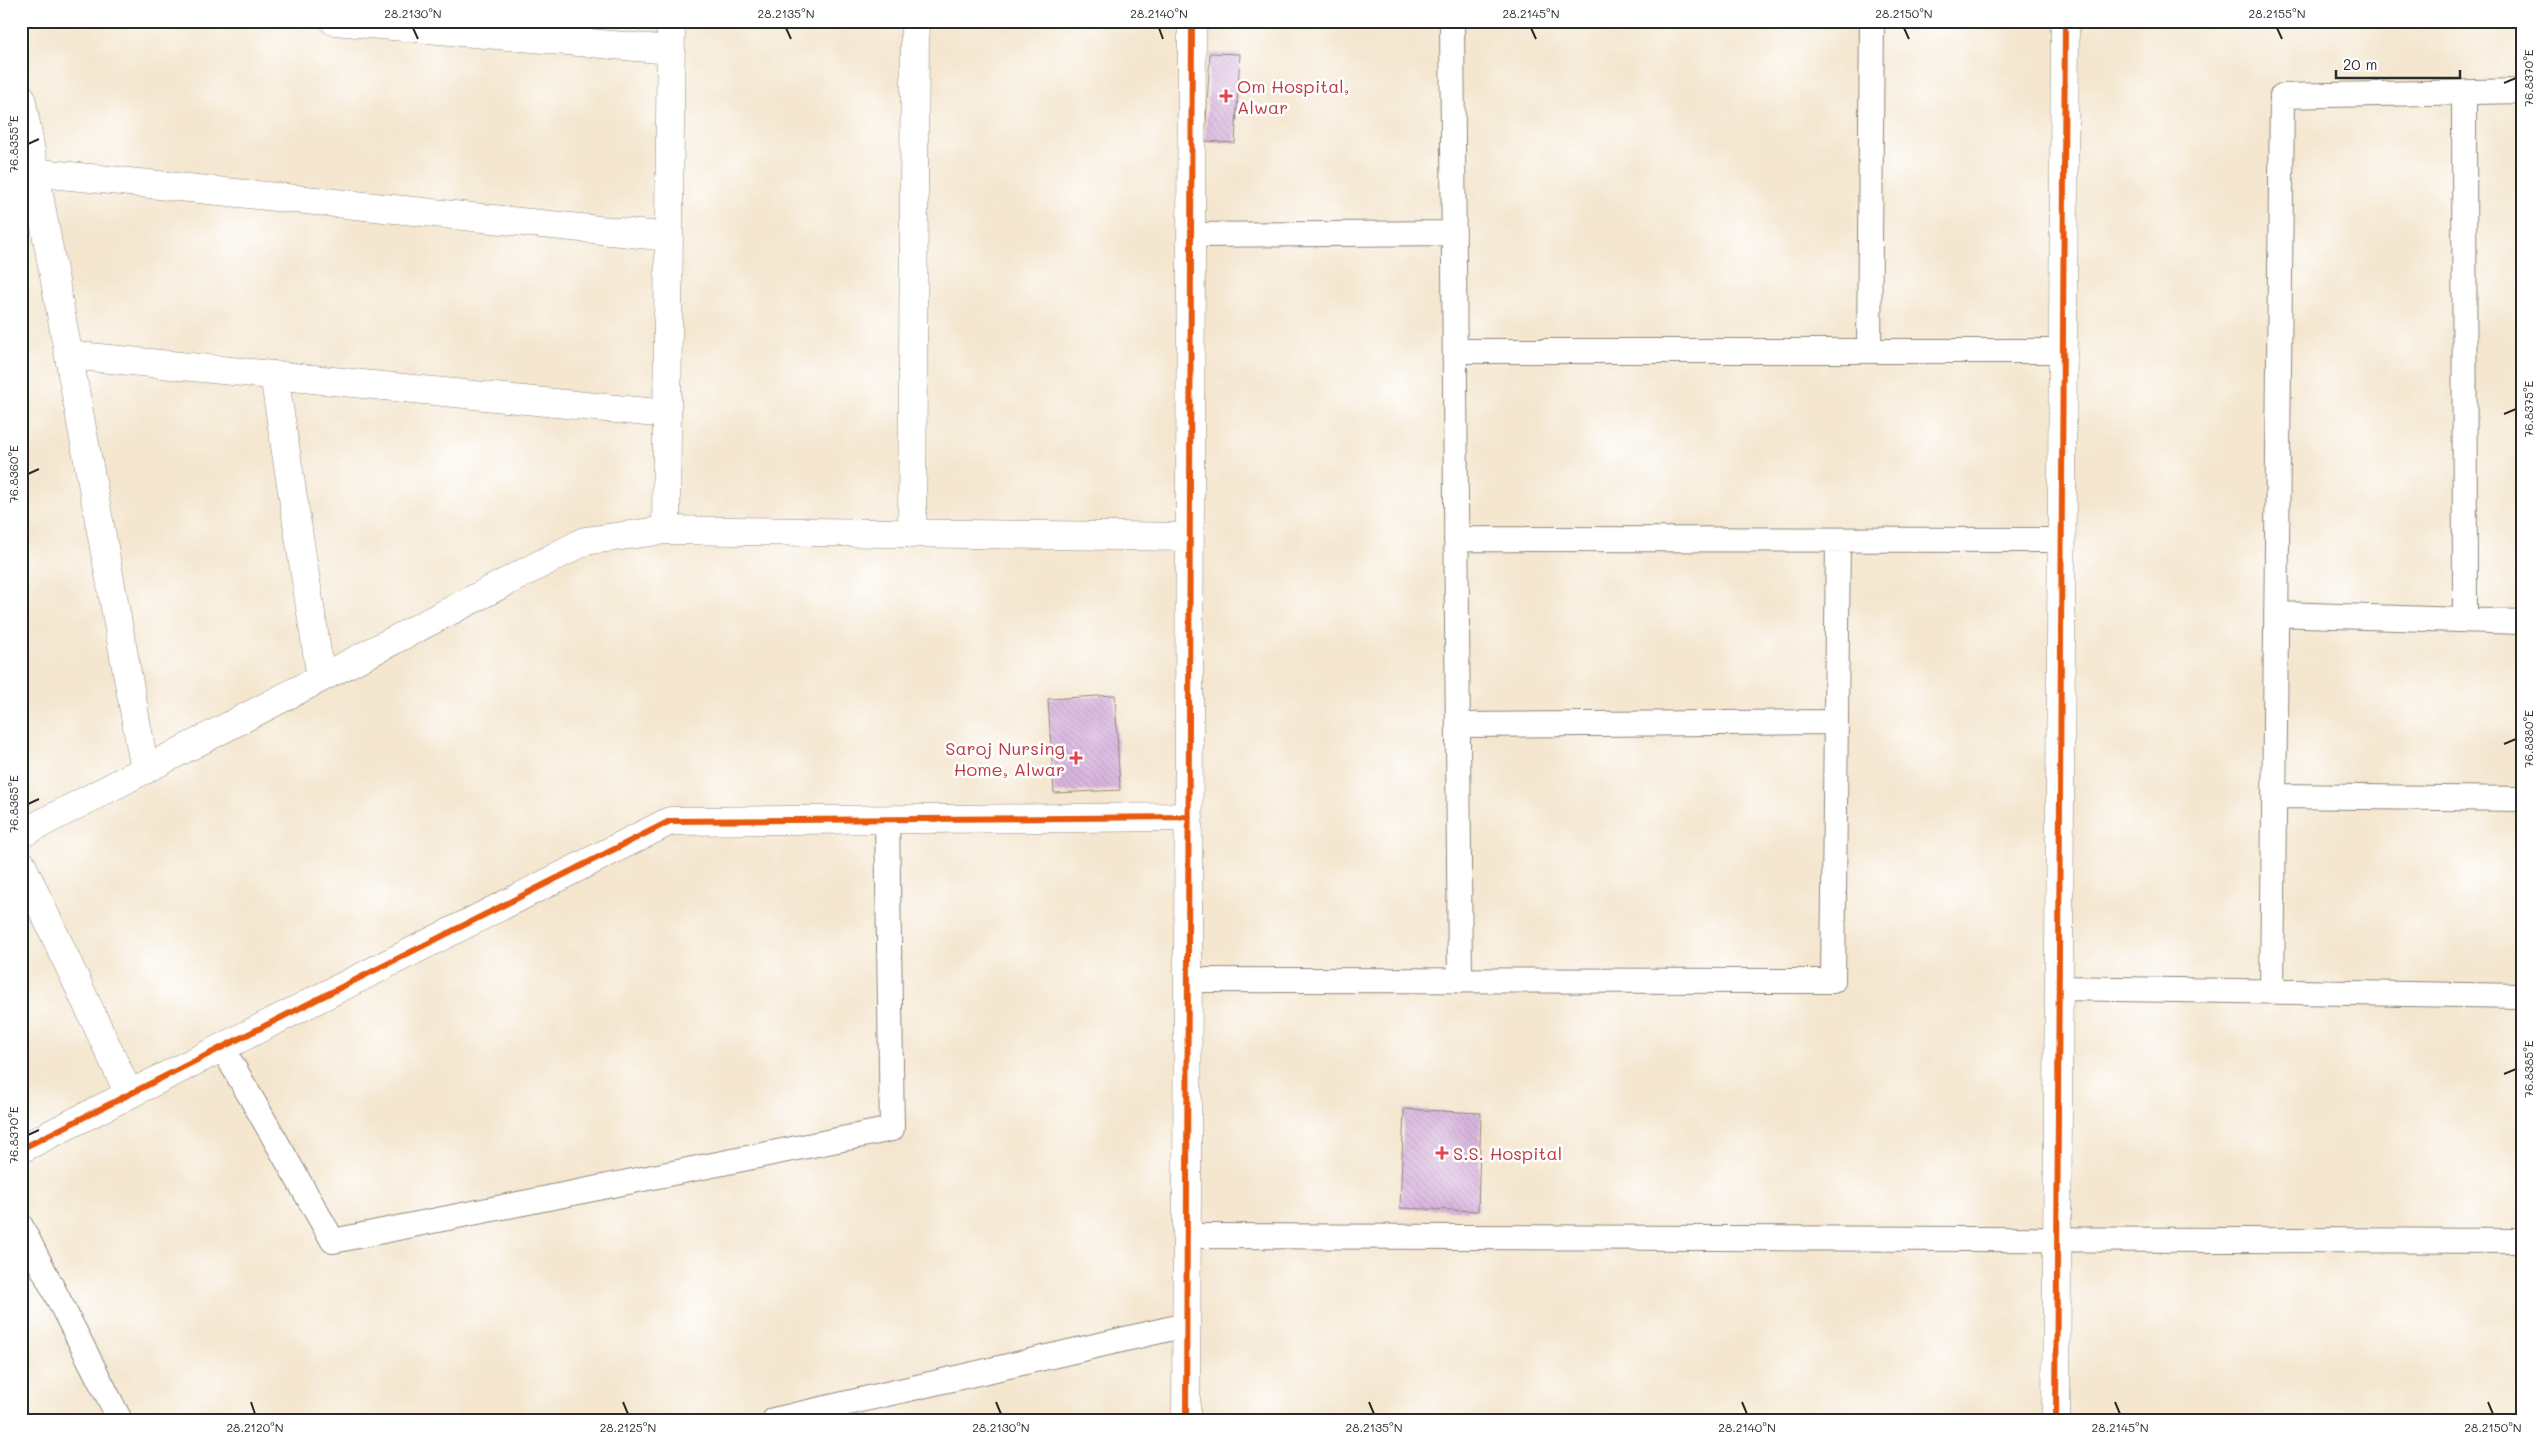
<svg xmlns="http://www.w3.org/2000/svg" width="2543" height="1441" viewBox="0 0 2543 1441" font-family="Mali,sans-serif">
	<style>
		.building { fill: url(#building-back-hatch) }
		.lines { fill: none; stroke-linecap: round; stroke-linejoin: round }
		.service-casing { stroke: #90887d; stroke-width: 26 }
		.minor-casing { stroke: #90887d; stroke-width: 29 }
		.service { stroke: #fff; stroke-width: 24 }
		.minor { stroke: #fff; stroke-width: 28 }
		.cycleway-casing { stroke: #fff; stroke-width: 9 }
		.cycleway { stroke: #e8590c; stroke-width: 6 }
		.ticks { fill: none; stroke: #2b2b2b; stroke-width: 2 }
		.health-dot { fill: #e0444e; stroke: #fff; stroke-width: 2 }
		.labels { text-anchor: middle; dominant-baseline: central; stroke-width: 5; stroke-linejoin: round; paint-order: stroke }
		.health-label { font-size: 18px; fill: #be3a42; stroke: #fff; text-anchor: start }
		.neatline { fill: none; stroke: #2b2b2b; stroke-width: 2 }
		.ticks-label { font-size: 12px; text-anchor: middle; fill: #2b2b2b }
	</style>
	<defs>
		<pattern id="building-back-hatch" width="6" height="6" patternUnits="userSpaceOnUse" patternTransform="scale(1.25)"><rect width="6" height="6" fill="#d9b5de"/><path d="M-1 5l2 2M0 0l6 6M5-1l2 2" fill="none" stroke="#ba9cbf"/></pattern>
	</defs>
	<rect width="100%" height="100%" fill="#fff"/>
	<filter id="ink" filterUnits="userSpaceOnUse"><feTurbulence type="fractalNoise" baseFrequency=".02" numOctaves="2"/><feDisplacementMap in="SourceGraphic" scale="10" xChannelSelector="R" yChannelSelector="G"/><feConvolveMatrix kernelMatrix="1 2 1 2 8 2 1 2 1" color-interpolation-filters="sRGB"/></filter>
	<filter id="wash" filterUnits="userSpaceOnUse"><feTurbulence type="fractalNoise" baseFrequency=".0096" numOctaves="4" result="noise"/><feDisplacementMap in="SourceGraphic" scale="20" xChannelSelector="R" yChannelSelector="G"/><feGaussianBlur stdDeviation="1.12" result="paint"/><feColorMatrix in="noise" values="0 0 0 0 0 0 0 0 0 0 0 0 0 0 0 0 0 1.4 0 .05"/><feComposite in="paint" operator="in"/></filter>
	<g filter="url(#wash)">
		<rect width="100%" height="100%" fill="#f4e6cf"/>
		<g id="blocks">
			<path class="building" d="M1210,53L1240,54L1235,143L1205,141Z
				M1115,695L1120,790L1054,793L1048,699Z
				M1404,1109L1481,1113L1478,1211L1400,1208Z"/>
		</g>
	</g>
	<g filter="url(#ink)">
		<use href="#blocks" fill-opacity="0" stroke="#90887d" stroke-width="1"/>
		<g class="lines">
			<g class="service-casing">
				<path id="service" d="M1452,21L1460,981
					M2464,93L2465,620
					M1191,235L1454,233
					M1455,351H2063
					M1869,351L1872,21
					M1456,539L2061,540
					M2276,614L2522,622
					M1458,725L1836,722
					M2275,796L2522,799
					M1188,980L1833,981L1838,540
					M2058,988L2522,996
					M2272,991L2282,96L2522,91
					M222,1047L333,1241L892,1129L887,819
					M21,1226L120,1420
					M1187,1236L2522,1241
					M774,1420L1186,1325"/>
			</g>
			<g class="minor-casing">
				<path id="minor" d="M334,21L671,50
					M21,97L145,770
					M21,171L669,237
					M69,355L667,414
					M274,375L321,678
					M666,530L671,21
					M912,534L915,21
					M21,834L585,541L666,530L1190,537
					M21,863L129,1094
					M21,1149L670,821L1189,817
					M1186,1420L1192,21
					M2056,1420L2065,21"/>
			</g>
			<use href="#service" class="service"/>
			<use href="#minor" class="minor"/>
			<g class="cycleway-casing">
				<path id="cycleway" d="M21,1149L670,821L1189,817
					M1186,1420L1192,21
					M2056,1420L2065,21"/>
			</g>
			<use href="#cycleway" class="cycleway"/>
		</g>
	</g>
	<path class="ticks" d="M413,28L418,39M786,28L791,39M1159,28L1163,39M1531,28L1536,39M1904,28L1909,39M2277,28L2282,39M2504,83L2516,78M28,144L39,139M2504,414L2516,409M28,474L39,469M2504,744L2516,739M28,804L39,799M2504,1074L2516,1069M28,1135L39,1130M251,1402L255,1414M623,1402L628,1414M996,1402L1001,1414M1369,1402L1374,1414M1742,1402L1747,1414M2115,1402L2120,1414M2488,1402L2493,1414"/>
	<g class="health-dot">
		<path d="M1223.5 88.5h5v5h5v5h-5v5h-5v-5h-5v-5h5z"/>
		<path d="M1073.5 750.5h5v5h5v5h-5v5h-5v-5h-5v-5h5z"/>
		<path d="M1439.5 1145.5h5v5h5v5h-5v5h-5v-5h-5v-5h5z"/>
	</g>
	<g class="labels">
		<g class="health-label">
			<text x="1237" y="86">Om Hospital,<tspan x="1237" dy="21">Alwar</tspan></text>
			<text x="1065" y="748" text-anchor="end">Saroj Nursing<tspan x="1065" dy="21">Home, Alwar</tspan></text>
			<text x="1453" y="1153">S.S. Hospital</text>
		</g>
	</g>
	<rect width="2543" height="1441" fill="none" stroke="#fff" stroke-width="55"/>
	<path d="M2336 70v8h124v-8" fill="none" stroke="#2b2b2b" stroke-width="2.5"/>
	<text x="2343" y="70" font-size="15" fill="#2b2b2b" stroke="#ffffff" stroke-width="4" paint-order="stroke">20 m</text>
	<rect x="28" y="28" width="2488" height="1386" class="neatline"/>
	<g class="ticks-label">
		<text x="413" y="18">28.2130°N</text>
		<text x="786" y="18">28.2135°N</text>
		<text x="1159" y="18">28.2140°N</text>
		<text x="1531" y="18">28.2145°N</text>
		<text x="1904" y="18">28.2150°N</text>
		<text x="2277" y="18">28.2155°N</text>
		<text transform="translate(2529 78) rotate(-90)" y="4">76.8370°E</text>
		<text transform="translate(14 144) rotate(-90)" y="4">76.8355°E</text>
		<text transform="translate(2529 409) rotate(-90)" y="4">76.8375°E</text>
		<text transform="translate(14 474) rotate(-90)" y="4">76.8360°E</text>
		<text transform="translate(2529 739) rotate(-90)" y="4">76.8380°E</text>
		<text transform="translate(14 804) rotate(-90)" y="4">76.8365°E</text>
		<text transform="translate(2529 1069) rotate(-90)" y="4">76.8385°E</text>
		<text transform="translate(14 1135) rotate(-90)" y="4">76.8370°E</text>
		<text x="255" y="1432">28.2120°N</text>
		<text x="628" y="1432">28.2125°N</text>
		<text x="1001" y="1432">28.2130°N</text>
		<text x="1374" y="1432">28.2135°N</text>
		<text x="1747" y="1432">28.2140°N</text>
		<text x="2120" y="1432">28.2145°N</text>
		<text x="2493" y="1432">28.2150°N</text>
	</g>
</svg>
